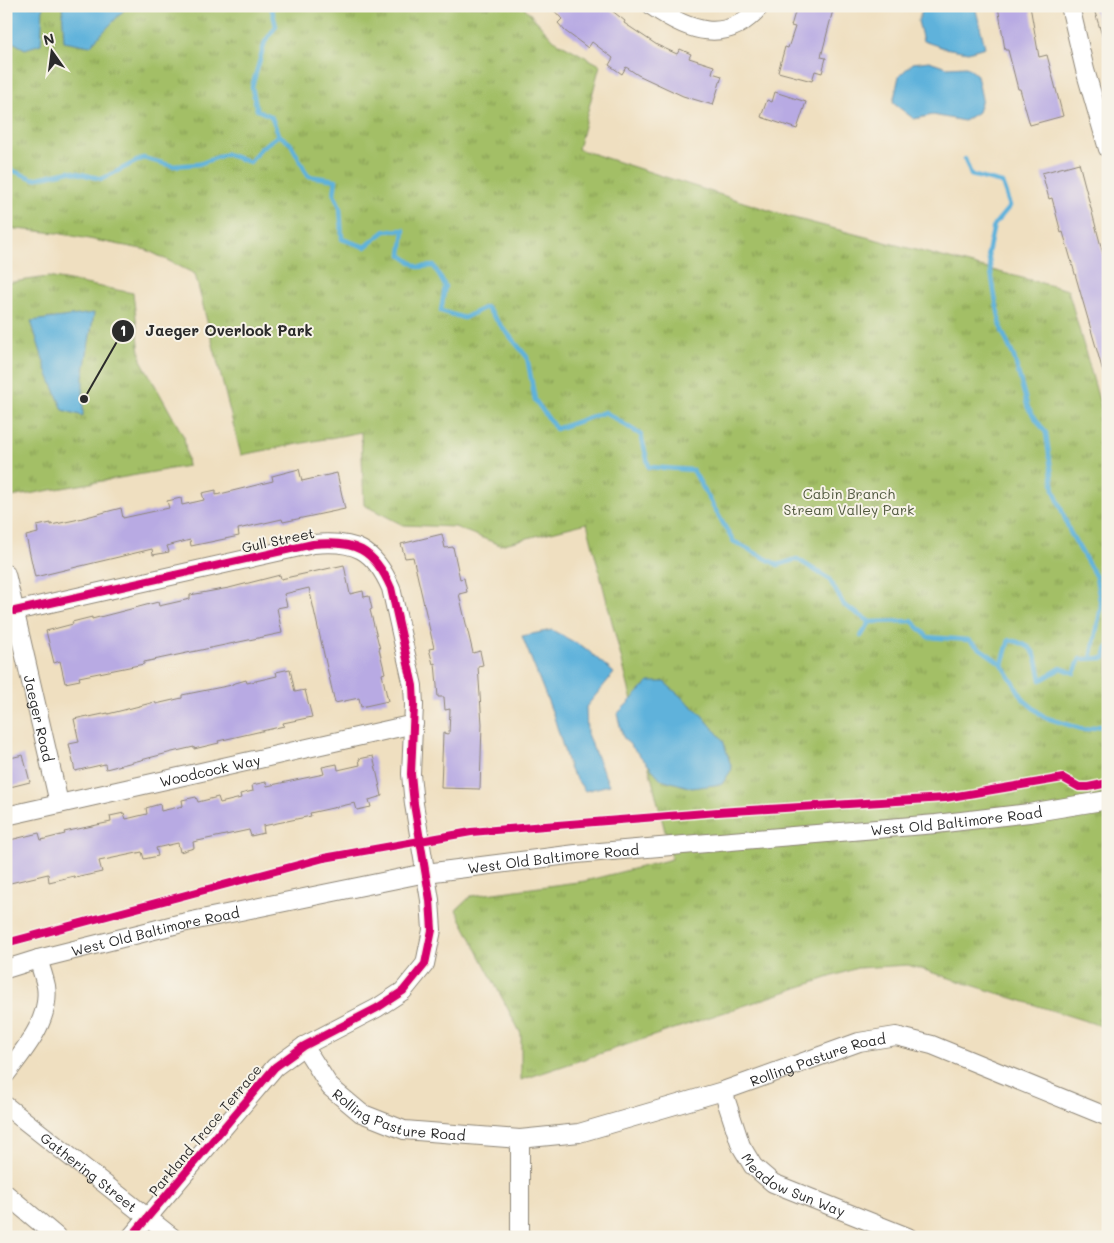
<svg xmlns="http://www.w3.org/2000/svg" width="1114" height="1243" viewBox="0 0 1114 1243" font-family="Mali,sans-serif">
	<style>
		.park { fill: url(#park-tufts); stroke: #677548 }
		.water { fill: #5fb2db; stroke: #456e83 }
		.lines { fill: none; stroke-linecap: round; stroke-linejoin: round }
		.stream { stroke: #5fb2db; stroke-width: 4.5 }
		.building { fill: #b8aae3 }
		.minor-casing { stroke: #8d8576; stroke-width: 20 }
		.minor { stroke: #fff; stroke-width: 18 }
		.cycleway-casing { stroke: #f7f3e8; stroke-width: 11 }
		.cycleway { stroke: #d6006c; stroke-width: 8 }
		.labels { text-anchor: middle; dominant-baseline: central; stroke-width: 4; stroke-linejoin: round; paint-order: stroke }
		.park-label { font-size: 14px; fill: #4f573d; stroke: #f7f3e8 }
		.street-label { font-size: 14px; fill: #2b2b2b; stroke: #f7f3e8 }
		.leader { fill: none; stroke: #2b2b2b; stroke-width: 2 }
		.callout-dot { fill: #2b2b2b; stroke: #f7f3e8; stroke-width: 2 }
		.mark-label { font-size: 15px; text-anchor: middle; font-weight: bold; fill: #fff }
		.callout-label { font-size: 15px; text-anchor: middle; font-weight: bold; fill: #2b2b2b; stroke: #f7f3e8; stroke-width: 4; stroke-linejoin: round; paint-order: stroke }
	</style>
	<defs>
		<pattern id="park-tufts" width="24" height="20" patternUnits="userSpaceOnUse" patternTransform="scale(1.25)"><rect width="24" height="20" fill="#a3bf66"/><path d="M3 7l-1-3M5 7V3M7 7l1-3M15 17l-1-3M17 17v-4M19 17l1-3" fill="none" stroke="#859b54"/></pattern>
	</defs>
	<rect width="100%" height="100%" fill="#f7f3e8"/>
	<filter id="ink" filterUnits="userSpaceOnUse"><feTurbulence type="fractalNoise" baseFrequency=".02" numOctaves="2"/><feDisplacementMap in="SourceGraphic" scale="10" xChannelSelector="R" yChannelSelector="G"/><feConvolveMatrix kernelMatrix="1 2 1 2 8 2 1 2 1" color-interpolation-filters="sRGB"/></filter>
	<filter id="wash" filterUnits="userSpaceOnUse"><feTurbulence type="fractalNoise" baseFrequency=".0096" numOctaves="4" result="noise"/><feDisplacementMap in="SourceGraphic" scale="20" xChannelSelector="R" yChannelSelector="G"/><feGaussianBlur stdDeviation="1.12" result="paint"/><feColorMatrix in="noise" values="0 0 0 0 0 0 0 0 0 0 0 0 0 0 0 0 0 1.4 0 .05"/><feComposite in="paint" operator="in"/></filter>
	<g filter="url(#wash)">
		<rect width="100%" height="100%" fill="#efdfc0"/>
		<path class="park" d="M6,6H523L554,40L600,65L578,149L790,217L1068,290L1108,432V1028L908,965L857,968L521,1080V1034L456,910L471,896L585,881L672,859L587,523L500,545L455,527L403,525L364,505L361,432L241,455L195,274L147,250L57,233L6,228Z
			M48,277L133,293L141,360L184,437L188,466L11,497L6,469V283Z"/>
		<path class="water" d="M6,6H43L41,44L25,49L11,41L6,25Z
			M62,6H125V9L90,46L64,41Z
			M924,6H975L985,47L968,52L944,48L923,41L918,21Z
			M929,61L947,67L966,66L977,75L982,99L978,112L964,121L933,115L914,119L893,103L899,76L913,63Z
			M94,313L83,377V416L63,410L47,372L31,321Z
			M552,630L585,648L614,673L586,707L587,734L609,785L585,791L570,770L553,714L522,636Z
			M649,682H664L700,713L723,740L732,769L722,784L692,788L661,779L623,737L617,714Z"/>
		<g class="lines">
			<path class="stream" d="M271,6L276,26L265,42L252,87L257,110L271,116L279,135
				M965,159L971,175L1002,183L1010,206L994,225L988,253L995,297L1002,331L1014,357L1028,408L1046,433L1054,490L1070,532L1096,577L1101,607L1091,659
				M6,168L34,179L69,171L102,179L143,158L173,166L199,164L226,154L250,162L261,148L279,135L291,144L308,176L336,180L334,194L340,207L342,239L365,247L385,231L404,230L401,255L418,267L434,266L445,286L441,311L464,318L486,307L527,357L535,400L556,429L605,412L641,435L649,467L693,470L733,541L778,565L797,559L829,579L844,605L870,622L912,621L928,637L968,640L1002,664L1024,700L1044,717L1085,730L1100,726L1108,729
				M861,636L870,622
				M1002,664L1009,640C1037,645 1036,655 1041,680L1061,668L1074,673L1080,659L1105,658L1108,647"/>
		</g>
		<g id="blocks">
			<path class="building" d="M550,6H606L625,21L624,23L657,45L677,54L680,49L691,54L689,58L714,66L712,73L722,76L713,105L683,96L638,75L626,67L622,74L609,65L613,58L592,42L588,48L565,31L558,23L562,19Z
				M797,6H834L821,57L826,58L822,73L815,71L812,81L778,72L785,47L788,48L795,27L791,26Z
				M998,6H1030L1039,57L1047,55L1063,116L1030,125L1020,89H1018L1008,50H1005Z
				M1093,6H1108V44L1105,45Z
				M775,92L806,102L797,129L761,117L767,100L772,102Z
				M1079,163L1108,273V375H1104L1063,232L1061,233L1052,198L1049,199L1042,173Z
				M299,469L302,481L337,473L345,509L283,522L282,519L238,529L239,536L191,546L190,540L167,546L169,552L153,555L152,549L35,577L26,536L38,533L37,526L51,523V525L75,520L121,508L123,518L169,508L167,501L181,498L182,505L204,500L202,493L216,490V495L273,481L272,476Z
				M442,534L445,548L453,547L460,579L464,578L467,592L459,594L473,653L480,651L483,665L478,666L482,724L480,789L441,788L443,733L449,734L450,709L445,710L444,697H438L435,663L433,664L429,649L434,648L413,557L405,558L401,544Z
				M344,565L350,594L363,591L364,597L369,596L372,609L370,610L380,649H379L385,673L382,674L388,701L361,707L359,698L335,703L309,588L284,594L287,606L277,608L282,633L144,662V664L79,677L80,680L65,683L60,661L54,663L46,631L73,624L72,622L92,617V619L158,602L159,606L190,599V595L229,588L280,575L281,579Z
				M290,669L295,692L305,690L312,717L283,723L284,726L218,741L219,743L194,749V747L172,752L106,769L105,764L75,771L69,744L79,742L74,719L88,716L89,717L108,713V714L155,702L156,704L182,698V695L232,685V684L246,680L247,683L277,676L276,672Z
				M23,755L30,782L6,788V759Z
				M373,756L382,796L369,800L371,807L357,810L355,803L310,813L311,816L263,826L264,833L251,836L249,830L193,842L194,848L180,852L178,843L156,848L158,856L144,859L142,852L99,861L102,872L75,878L74,876L49,882L48,874L6,884V841L39,833L41,840L65,834L64,832L111,822L110,816L124,813L126,819L147,814L146,808L160,804L161,811L183,806L182,800L196,797L198,802L218,797L220,803L241,798L240,794L253,791L252,785L266,782L267,786L324,774L322,767L337,764L338,770L360,765L359,759Z"/>
		</g>
	</g>
	<g filter="url(#ink)">
		<use href="#blocks" fill-opacity="0" stroke="#8d8576" stroke-width="1"/>
		<g class="lines">
			<g class="minor-casing">
				<g id="minor">
					<path d="M652,6C688,31 727,46 760,6"/>
					<path d="M1070,6L1085,70L1108,149"/>
					<path id="s1" d="M6,574L59,803"/>
					<path d="M15,611L313,544C355,540 374,549 391,588L413,686L414,705L411,774L414,804L430,900L432,930L425,964L403,991L377,1008L304,1046L275,1067L131,1237"/>
					<path id="s2" d="M6,816L414,724"/>
					<path id="s3" d="M6,969L38,959L182,923L426,873L576,854L936,824L1029,813L1108,800"/>
					<path id="s4" d="M304,1046L330,1087L361,1113L404,1130L520,1139L579,1133L723,1091L859,1042L896,1036L932,1045L1108,1117"/>
					<path d="M6,1074C25,1049 51,1019 46,986C44,977 41,968 38,959"/>
					<path id="s5" d="M723,1091L741,1146L753,1166L773,1183L908,1237"/>
					<path id="s6" d="M6,1106L172,1237"/>
					<path d="M6,1194L57,1237"/>
					<path d="M520,1237V1139"/>
				</g>
			</g>
			<use href="#minor" class="minor"/>
			<g class="cycleway-casing">
				<path id="cycleway" d="M15,611L313,544C355,540 374,549 391,588L413,686L414,705L411,774L414,804L430,900L432,930L425,964L403,991L377,1008L304,1046L275,1067L131,1237
					M6,943L324,858L471,832L718,812L945,798L1063,778L1079,787H1088L1108,783"/>
			</g>
			<use href="#cycleway" class="cycleway"/>
		</g>
	</g>
	<g class="labels">
		<g class="park-label">
			<text x="849" y="493">Cabin Branch<tspan x="849" dy="16">Stream Valley Park</tspan></text>
		</g>
		<g class="street-label">
			<text transform="translate(278 540) rotate(-12)">Gull Street</text>
			<text stroke="none"><textPath href="#s1" startOffset="148">Jaeger Road</textPath></text>
			<text stroke="none"><textPath href="#s2" startOffset="209">Woodcock Way</textPath></text>
			<text stroke="none"><textPath href="#s3" startOffset="964">West Old Baltimore Road</textPath></text>
			<text stroke="none"><textPath href="#s3" startOffset="559">West Old Baltimore Road</textPath></text>
			<text stroke="none"><textPath href="#s3" startOffset="154">West Old Baltimore Road</textPath></text>
			<text stroke="none"><textPath href="#s4" startOffset="561">Rolling Pasture Road</textPath></text>
			<text stroke="none"><textPath href="#s4" startOffset="126">Rolling Pasture Road</textPath></text>
			<text transform="translate(205 1130) rotate(-50)">Parkland Trace Terrace</text>
			<text stroke="none"><textPath href="#s6" startOffset="106">Gathering Street</textPath></text>
			<text stroke="none"><textPath href="#s5" startOffset="126">Meadow Sun Way</textPath></text>
		</g>
	</g>
	<path class="leader" d="M84 399L123 331"/>
	<g class="callout-dot">
		<circle cx="84" cy="399" r="5"/>
		<circle cx="123" cy="331" r="12"/>
	</g>
	<g class="mark-label">
		<text x="123" y="336">1</text>
	</g>
	<g class="callout-label">
		<text x="229" y="336">Jaeger Overlook Park</text>
	</g>
	<rect width="1114" height="1243" fill="none" stroke="#f7f3e8" stroke-width="25"/>
	<g transform="translate(52 52) rotate(346)" stroke="#f7f3e8" stroke-width="4" paint-order="stroke">
	<path d="M0-4L9 19L0 12L-9 19Z" fill="#2b2b2b"/>
	<text y="-8" font-size="14" font-weight="bold" text-anchor="middle" fill="#2b2b2b">N</text>
	</g>
</svg>
